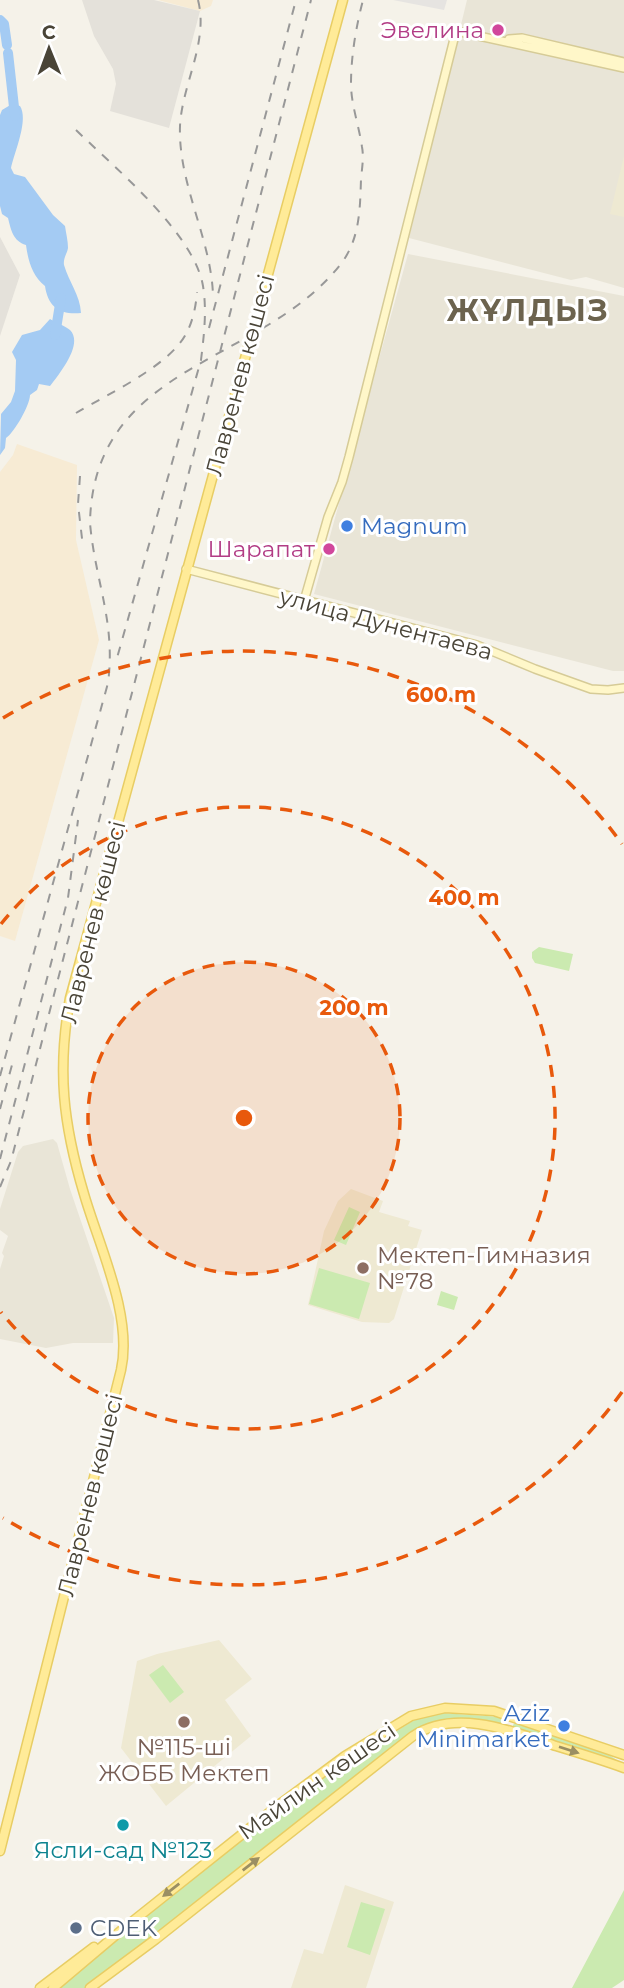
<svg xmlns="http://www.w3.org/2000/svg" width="624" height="1988" viewBox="0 0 624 1988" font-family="Montserrat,sans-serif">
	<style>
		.residential { fill: #e9e5d7 }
		.commercial { fill: #f7ebd4 }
		.industrial { fill: #e4e1da }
		.education { fill: #eee9d2 }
		.green { fill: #cbeab0 }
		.parking { fill: #e6e4e1 }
		.water { fill: #a4cbf3 }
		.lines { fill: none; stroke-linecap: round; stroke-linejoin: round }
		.river { stroke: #a4cbf3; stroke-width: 10 }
		.secondary-casing { stroke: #d6cb97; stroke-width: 10 }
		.primary-casing { stroke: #e8cd64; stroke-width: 11 }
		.secondary { stroke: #fff7c9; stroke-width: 7 }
		.primary { stroke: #ffeb98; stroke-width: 8 }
		.rail { stroke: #989898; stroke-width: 2; stroke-dasharray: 9 9; stroke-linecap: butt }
		.oneway { fill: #9b8f63 }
		.ring { fill: none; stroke: #e8590c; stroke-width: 3.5; stroke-dasharray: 12 9 }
		.hotel-dot { fill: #d1479c; stroke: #fff; stroke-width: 2.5 }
		.shop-dot { fill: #3f7fe0; stroke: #fff; stroke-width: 2.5 }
		.education-dot { fill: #8d6e63; stroke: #fff; stroke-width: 2.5 }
		.culture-dot { fill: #0f9aa8; stroke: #fff; stroke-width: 2.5 }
		.service-dot { fill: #5c6f8a; stroke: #fff; stroke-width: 2.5 }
		.labels { text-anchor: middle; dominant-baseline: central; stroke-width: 6; stroke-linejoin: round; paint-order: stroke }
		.hotel-label { font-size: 23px; fill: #b23c85; stroke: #fff; text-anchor: end }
		.street-label { font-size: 23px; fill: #494437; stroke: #fff }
		.shop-label { font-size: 23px; fill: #366cbe; stroke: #fff; text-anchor: start }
		.education-label { font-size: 23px; fill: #785e54; stroke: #fff; text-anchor: start }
		.culture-label { font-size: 23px; fill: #0d838f; stroke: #fff }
		.service-label { font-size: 23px; fill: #4e5e75; stroke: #fff; text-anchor: start }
		.district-label { font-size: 30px; font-weight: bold; letter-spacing: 2px; fill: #6c634e; stroke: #fff }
		.centre { fill: #e8590c; stroke: #fff; stroke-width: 3.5 }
		.ring-label { font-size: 21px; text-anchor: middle; font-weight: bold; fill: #e8590c; stroke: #fff; stroke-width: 6; stroke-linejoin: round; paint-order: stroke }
	</style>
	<rect width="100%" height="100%" fill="#f5f2e9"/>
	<path class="residential" d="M467,0H624V288L586,277L571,280L409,238Z
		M408,254L624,296V671H613L314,594Z
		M53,1139L57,1143L70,1189L114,1318L113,1343H73L46,1348L0,1339V1269L4,1256L2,1253L8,1236L0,1230V1209L18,1152L23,1146Z"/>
	<path class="commercial" d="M158,0H213L211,6L200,11Z
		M17,444L77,465L76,540L99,640L15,941L0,936V472L13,455Z"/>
	<path class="industrial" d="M82,0H154L200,11L169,128L110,111L116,84L113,69L94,36Z
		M0,237L20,275L0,336Z"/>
	<path class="education" d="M624,156V217L610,214Z
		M351,1189L383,1201L379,1212L410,1221L408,1226L422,1230L394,1319L389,1323L362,1322L308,1305L324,1231L338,1201Z
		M219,1640L252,1679L225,1700L251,1736L166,1806L121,1748L137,1661L157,1654Z
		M345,1885L394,1902L366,1988H291L304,1949L323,1954Z"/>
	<path class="green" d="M539,947L573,954L569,971L535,963L532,958V952Z
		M349,1207L360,1212L346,1245L334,1240Z
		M319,1268L370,1283L359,1319L309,1304Z
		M441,1291L458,1297L454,1310L437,1305Z
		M163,1665L184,1692L170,1703L149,1675Z
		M442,1713L501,1717L505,1724L502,1726L483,1722L412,1733L86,1988H60L158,1906L316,1781L416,1719Z
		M515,1723L609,1755L620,1762L619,1763L513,1730V1725Z
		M624,1890V1980L612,1988H572Z
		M361,1902L385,1909L370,1955L347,1947Z"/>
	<path class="parking" d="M393,0H447L444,10Z"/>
	<path class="water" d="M12,104L20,106C29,120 14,153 11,168L14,174L25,177L53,215L65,226C66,233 68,241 68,248C67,254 63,258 64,265C69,282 80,295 81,313C60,315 48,307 45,286C32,276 28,260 26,245C13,241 11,230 8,218L2,214L0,206V115L2,110Z
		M50,319C55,322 65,326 70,330C84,344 59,374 50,386L39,384L37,390L30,395C30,405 14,433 6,438L5,448L0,455L1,414L11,402L15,391L16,360L12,352L22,335L40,330Z"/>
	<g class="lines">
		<path class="river" d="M0,20L4,24L7,45
			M8,53L15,116
			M55,335L61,298"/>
		<g class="secondary-casing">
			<path id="secondary" d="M509,39L522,38L624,62
				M186,569L477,645L535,669L591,689L608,690L624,688
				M304,601L328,517L342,482L349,457L456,31L624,68"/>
		</g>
		<g class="primary-casing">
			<path id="primary" d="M0,1851L121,1370C133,1316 99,1246 84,1194C63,1124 57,1070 70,998L343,0
				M40,1988L94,1947
				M53,1988L123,1929L280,1804L345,1756L411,1716L445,1708L494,1711L624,1755
				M90,1988L156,1939L413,1736C456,1708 512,1731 556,1746C579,1753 602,1760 624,1768"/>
		</g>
		<use href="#secondary" class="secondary"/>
		<use href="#primary" class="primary"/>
		<path class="rail" d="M198,0C209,42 182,84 180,126C178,184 211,238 213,295
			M76,130C115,168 194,233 203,286C207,311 204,335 201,360L117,658
			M209,328L296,0
			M76,413C108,394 169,366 186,334C193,321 196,306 197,292
			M80,476L78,504L83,547
			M0,1076L108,683C116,622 95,581 90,523C93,363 261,365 340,265C360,240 360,209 361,179C362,168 364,157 362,147C359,126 351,104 351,84C351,56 356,27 363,0
			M0,1109L12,1065
			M0,1159L68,898L78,820
			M0,1187L11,1161L311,0"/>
	</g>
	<defs><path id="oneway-solid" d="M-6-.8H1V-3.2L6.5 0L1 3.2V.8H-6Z" transform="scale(1.75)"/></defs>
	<g class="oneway">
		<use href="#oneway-solid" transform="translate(569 1750) rotate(18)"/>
		<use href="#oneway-solid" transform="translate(251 1864) rotate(-38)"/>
		<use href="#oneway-solid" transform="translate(171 1890) rotate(142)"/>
	</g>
	<circle cx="244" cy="1118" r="156" fill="#e8590c" fill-opacity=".12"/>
	<g class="ring">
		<circle cx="244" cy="1118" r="156"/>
		<path d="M1 924A311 311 0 1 1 1 1312"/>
		<path d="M622 1392A467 467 0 0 1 3 1518M3 718A467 467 0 0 1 622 844"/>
	</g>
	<g class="hotel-dot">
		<circle cx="498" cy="30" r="7"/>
		<circle cx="329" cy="549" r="7"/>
	</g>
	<g class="shop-dot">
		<circle cx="347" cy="526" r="7"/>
		<circle cx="564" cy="1726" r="7"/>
	</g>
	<g class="education-dot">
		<circle cx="363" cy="1268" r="7"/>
		<circle cx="184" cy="1722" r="7"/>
	</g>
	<circle class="culture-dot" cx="123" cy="1825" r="7"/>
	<circle class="service-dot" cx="76" cy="1928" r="7"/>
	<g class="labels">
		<g class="hotel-label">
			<text x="484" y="30">Эвелина</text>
			<text x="315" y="549">Шарапат</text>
		</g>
		<g class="street-label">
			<text transform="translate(240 375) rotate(-75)">Лавренев көшесі</text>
			<text transform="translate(386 624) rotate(15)">улица Дунентаева</text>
			<text transform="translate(93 922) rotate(-76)">Лавренев көшесі</text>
			<text transform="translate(90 1495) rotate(-76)">Лавренев көшесі</text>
			<text transform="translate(317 1781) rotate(-35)">Майлин көшесі</text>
		</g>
		<g class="shop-label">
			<text x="361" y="526">Magnum</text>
			<text x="550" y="1713" text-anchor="end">Aziz<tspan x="550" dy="26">Minimarket</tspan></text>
		</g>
		<g class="education-label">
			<text x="377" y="1255">Мектеп-Гимназия<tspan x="377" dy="26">№78</tspan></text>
			<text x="184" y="1747" text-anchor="middle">№115-ші<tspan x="184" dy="26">ЖОББ Мектеп</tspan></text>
		</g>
		<g class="culture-label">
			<text x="123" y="1850">Ясли-сад №123</text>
		</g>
		<g class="service-label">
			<text x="90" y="1928">CDEK</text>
		</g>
		<g class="district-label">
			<text x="528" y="310">ЖҰЛДЫЗ</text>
		</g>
	</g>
	<circle cx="244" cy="1118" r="10" class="centre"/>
	<g class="ring-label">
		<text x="441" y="702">600 m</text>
		<text x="464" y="905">400 m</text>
		<text x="354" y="1015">200 m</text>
	</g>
	<g transform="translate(49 49) rotate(359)" stroke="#ffffff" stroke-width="5" paint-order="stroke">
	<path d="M0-5L12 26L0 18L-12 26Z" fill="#494437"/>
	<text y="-10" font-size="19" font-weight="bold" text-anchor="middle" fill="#494437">С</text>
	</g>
</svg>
